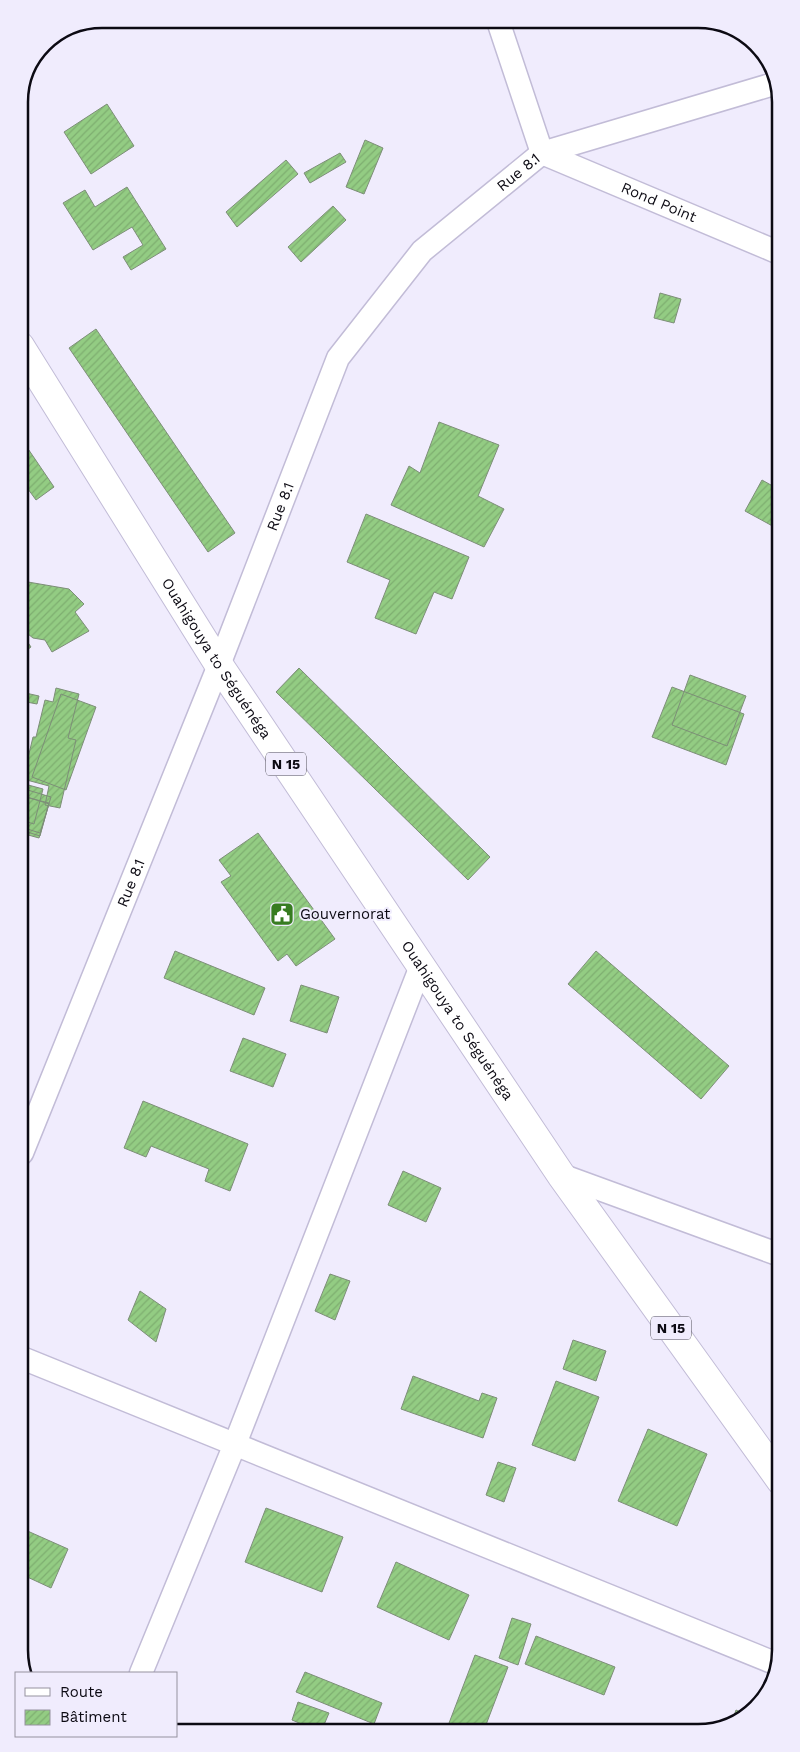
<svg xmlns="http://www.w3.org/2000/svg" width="800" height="1752" viewBox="0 0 800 1752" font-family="'Work Sans',sans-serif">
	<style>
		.building { fill: url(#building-hatch); stroke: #7d8e78 }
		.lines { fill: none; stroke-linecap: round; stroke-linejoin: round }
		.minor-casing { stroke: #c2bcd7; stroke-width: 25 }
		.primary-casing { stroke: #c2bcd7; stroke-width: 30 }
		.minor { stroke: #fff; stroke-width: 22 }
		.primary { stroke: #fff; stroke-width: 28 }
		.labels { text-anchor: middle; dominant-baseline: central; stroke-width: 4; stroke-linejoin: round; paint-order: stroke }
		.shield { fill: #f0ecfd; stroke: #504e59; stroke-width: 1 }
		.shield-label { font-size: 14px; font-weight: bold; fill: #0c0a13 }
		.street-label { font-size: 15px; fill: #0c0a13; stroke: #f0ecfd }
		.poi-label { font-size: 15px; fill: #0c0a13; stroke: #f0ecfd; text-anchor: start }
		.rim { fill: none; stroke: #0c0a13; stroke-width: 2.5 }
	</style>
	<defs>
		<pattern id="building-hatch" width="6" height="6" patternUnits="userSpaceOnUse" patternTransform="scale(1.25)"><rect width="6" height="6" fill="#93cc83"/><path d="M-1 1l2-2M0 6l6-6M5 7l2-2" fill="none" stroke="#7eae70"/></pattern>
	</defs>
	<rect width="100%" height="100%" fill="#f0ecfd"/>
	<path class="building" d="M107,104L134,146L91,174L64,132Z
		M365,140L383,148L364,194L346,187Z
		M340,153L346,162L310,183L304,173Z
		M286,160L298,174L237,227L226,212Z
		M127,187L166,249L131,270L123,257L143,245L132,227L93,250L63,203L85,190L95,207Z
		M333,206L346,220L301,262L288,247Z
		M660,293L681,299L674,323L654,318Z
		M96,329L235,533L208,552L69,348Z
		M439,422L499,445L478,496L504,509L484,547L391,505L409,466L420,473Z
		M20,437L54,487L36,500L20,478Z
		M762,480L778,489V529L745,511Z
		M366,514L469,557L452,599L434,592L416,634L375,618L390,580L347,562Z
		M28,582L69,589L84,604L75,612L89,631L52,652L45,640L33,638L28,634L20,639V586Z
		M20,631L31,647L21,654H20Z
		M299,668L490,857L468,880L276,692Z
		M690,675L746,696L727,746L672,725Z
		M672,687L744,714L726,765L652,737Z
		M56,688L79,694L68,738L76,740L60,808L45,805L49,786L23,779L33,737H36L45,700L53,702Z
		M21,692L39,696L37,704L21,701Z
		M61,694L96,707L66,790L32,777Z
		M21,783L43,789L34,824L21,820Z
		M21,788L51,797L40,833L21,827Z
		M21,795L49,804L39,838L21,833Z
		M21,796L49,803L40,836L21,830Z
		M258,833L335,939L296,966L287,954L278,961L221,882L231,876L219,860Z
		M175,951L265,988L254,1015L164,978Z
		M596,951L729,1066L701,1099L568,984Z
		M301,985L339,997L327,1033L290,1021Z
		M243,1038L286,1054L273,1087L230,1071Z
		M143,1101L248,1144L230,1191L205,1181L209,1169L151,1146L146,1157L124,1148Z
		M403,1171L441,1188L426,1222L388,1205Z
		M330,1274L350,1281L335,1320L315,1311Z
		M140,1291L166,1309L156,1342L128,1320Z
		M573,1340L606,1351L596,1381L563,1369Z
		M413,1376L479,1401L482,1393L497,1398L483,1438L401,1409Z
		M556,1381L599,1397L575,1461L532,1445Z
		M648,1429L707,1454L677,1526L618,1501Z
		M498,1462L516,1468L504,1502L486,1495Z
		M266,1508L343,1537L322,1592L245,1562Z
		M23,1529L68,1549L51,1588L23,1575Z
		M396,1562L469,1595L449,1640L377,1607Z
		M512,1618L531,1624L518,1665L499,1658Z
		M536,1636L615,1667L604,1695L525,1664Z
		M475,1655L508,1667L484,1730L446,1731Z
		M305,1672L382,1703L374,1724L296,1692Z
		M298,1702L329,1713L321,1732L292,1720Z
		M736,1710L745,1714L731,1724Z"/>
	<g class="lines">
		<g class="minor-casing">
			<g id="minor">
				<path id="s1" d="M498,21L542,153L777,252"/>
				<path id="s2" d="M22,1153L219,665L338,358L422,251L542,153L777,83"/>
				<path d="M561,1175L780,1255"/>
				<path d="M22,1358L777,1664"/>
				<path d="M141,1673L235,1444L421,966"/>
			</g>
		</g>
		<g class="primary-casing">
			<g id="primary">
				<path id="s3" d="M20,346L219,665L421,966L561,1175L781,1481"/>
			</g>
		</g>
		<use href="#minor" class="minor"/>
		<use href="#primary" class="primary"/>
	</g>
	<defs>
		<g id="civic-square" transform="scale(1.25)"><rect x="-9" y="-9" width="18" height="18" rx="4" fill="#377c20" stroke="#f0ecfd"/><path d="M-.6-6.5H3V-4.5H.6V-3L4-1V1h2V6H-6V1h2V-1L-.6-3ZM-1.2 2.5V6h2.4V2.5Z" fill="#fff"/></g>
	</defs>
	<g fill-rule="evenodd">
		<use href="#civic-square" x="282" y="914"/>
	</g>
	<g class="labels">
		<g class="shield">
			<rect x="266" y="752.5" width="40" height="23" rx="4"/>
			<rect x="651" y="1316.5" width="40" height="23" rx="4"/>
		</g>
		<g class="shield-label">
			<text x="286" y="764">N 15</text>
			<text x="671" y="1328">N 15</text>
		</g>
		<g class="street-label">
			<text stroke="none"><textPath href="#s2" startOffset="1116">Rue 8.1</textPath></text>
			<text stroke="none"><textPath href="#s1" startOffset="266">Rond Point</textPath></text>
			<text stroke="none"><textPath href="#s2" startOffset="696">Rue 8.1</textPath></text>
			<text stroke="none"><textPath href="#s3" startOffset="369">Ouahigouya to Séguénéga</textPath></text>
			<text stroke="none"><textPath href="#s2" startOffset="291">Rue 8.1</textPath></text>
			<text stroke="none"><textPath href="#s3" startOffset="804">Ouahigouya to Séguénéga</textPath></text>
		</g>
		<g class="poi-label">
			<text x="300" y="914">Gouvernorat</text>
		</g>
	</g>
	<path d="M0 0H800V1752H0ZM102 28H698A74 74 0 0 1 772 102V1650A74 74 0 0 1 698 1724H102A74 74 0 0 1 28 1650V102A74 74 0 0 1 102 28Z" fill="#f0ecfd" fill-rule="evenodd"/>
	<path class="rim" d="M102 28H698A74 74 0 0 1 772 102V1650A74 74 0 0 1 698 1724H102A74 74 0 0 1 28 1650V102A74 74 0 0 1 102 28Z"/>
	<rect x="15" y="1672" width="162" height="65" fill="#f0ecfd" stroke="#95929f"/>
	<rect x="25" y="1688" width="25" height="8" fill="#ffffff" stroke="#95929f"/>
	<text x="60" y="1697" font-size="15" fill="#0c0a13">Route</text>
	<rect x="25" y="1710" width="25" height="15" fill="url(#building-hatch)" stroke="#95929f"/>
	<text x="60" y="1722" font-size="15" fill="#0c0a13">Bâtiment</text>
</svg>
